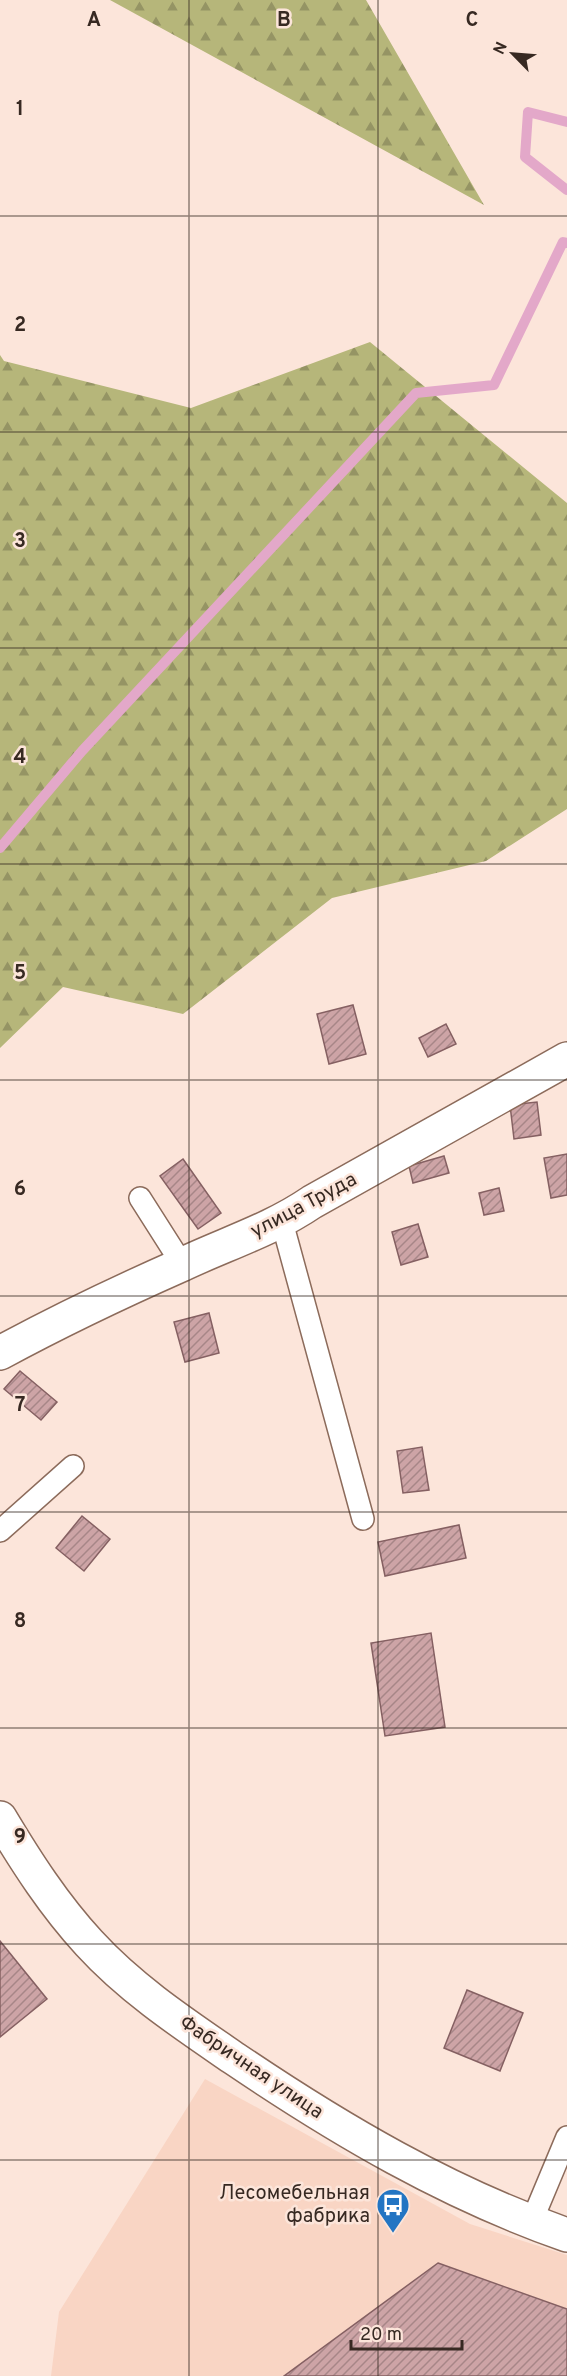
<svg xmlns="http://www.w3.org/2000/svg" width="567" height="2376" viewBox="0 0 567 2376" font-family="Overpass,sans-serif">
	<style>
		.built { fill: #f9d5c4 }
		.forest { fill: url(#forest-firs) }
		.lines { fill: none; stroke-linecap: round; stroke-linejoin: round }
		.stream { stroke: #e3a8c9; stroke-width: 10 }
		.building { fill: url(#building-hatch); stroke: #856062; stroke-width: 1.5 }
		.lane-casing { stroke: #8c6b5b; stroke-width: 24 }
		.street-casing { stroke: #8c6b5b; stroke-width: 36 }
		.secondary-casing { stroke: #8c6b5b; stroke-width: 36 }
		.lane { stroke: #fff; stroke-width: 21 }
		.street { stroke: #fff; stroke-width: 33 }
		.secondary { stroke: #fff; stroke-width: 33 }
		.grid { fill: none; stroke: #372922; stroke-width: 1.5; stroke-opacity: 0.55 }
		.labels { text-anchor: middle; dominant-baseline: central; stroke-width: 5; stroke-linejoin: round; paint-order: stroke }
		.street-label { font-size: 20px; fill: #372922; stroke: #fce5da }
		.poi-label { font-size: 20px; fill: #372922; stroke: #fce5da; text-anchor: end }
		.grid-label { font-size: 20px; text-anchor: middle; font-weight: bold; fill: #372922; stroke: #fce5da; stroke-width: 5; stroke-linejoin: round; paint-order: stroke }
	</style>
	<defs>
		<pattern id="forest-firs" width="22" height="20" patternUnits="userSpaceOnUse" patternTransform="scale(1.5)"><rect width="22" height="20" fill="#b6b67a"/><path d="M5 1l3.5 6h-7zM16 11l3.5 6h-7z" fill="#959464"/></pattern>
		<pattern id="building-hatch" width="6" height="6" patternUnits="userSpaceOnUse" patternTransform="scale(1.5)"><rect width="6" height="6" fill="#cda4a6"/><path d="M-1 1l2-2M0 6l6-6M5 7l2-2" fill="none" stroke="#a78687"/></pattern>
	</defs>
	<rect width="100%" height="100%" fill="#fce5da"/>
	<path class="built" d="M205,2079L470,2224L567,2255V2376H51L59,2312Z"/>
	<path class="forest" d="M110,0H366L484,205Z
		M370,342L567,503V809L486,861L332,898L183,1014L63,987L0,1048V355L4,361L191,408Z"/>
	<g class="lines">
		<path class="stream" d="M567,122L528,112L525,157L567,190
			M0,848L82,751L416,393L494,385L563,242L567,243"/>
	</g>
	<path class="building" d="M353,1005L366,1054L329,1064L317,1014Z
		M446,1024L456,1044L428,1057L419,1038Z
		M537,1102L541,1135L514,1139L510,1105Z
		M567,1154V1195L551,1198L544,1158Z
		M444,1156L449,1173L413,1183L409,1166Z
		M183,1159L221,1213L198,1229L160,1176Z
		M499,1188L504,1211L484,1215L479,1193Z
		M418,1224L428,1257L401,1265L392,1232Z
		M209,1313L219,1353L185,1362L174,1322Z
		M20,1371L57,1402L41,1420L4,1389Z
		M422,1447L429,1490L403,1493L397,1451Z
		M82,1516L110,1539L84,1571L56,1548Z
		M459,1525L466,1558L385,1576L378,1542Z
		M431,1633L445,1727L385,1736L371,1643Z
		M0,1941L47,1999L0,2037Z
		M467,1990L523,2013L500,2071L444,2048Z
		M438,2263L567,2309V2376H284Z"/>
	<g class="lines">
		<g class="lane-casing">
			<path id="lane" d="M140,1198L182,1264
				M282,1222L363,1519
				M0,1531L73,1466
				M531,2223L567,2137"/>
		</g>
		<g class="street-casing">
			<path id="street" d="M0,1353C59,1321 120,1292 181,1265C225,1244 271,1230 312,1202L567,1059"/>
		</g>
		<g class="secondary-casing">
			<path id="secondary" d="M0,1818C27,1863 54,1905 89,1943C131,1989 184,2024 235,2059C340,2130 447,2193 567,2235"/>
		</g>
		<use href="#lane" class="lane"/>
		<use href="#street" class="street"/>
		<use href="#secondary" class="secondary"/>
	</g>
	<path class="grid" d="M189,0V2376M378,0V2376M0,216H567M0,432H567M0,648H567M0,864H567M0,1080H567M0,1296H567M0,1512H567M0,1728H567M0,1944H567M0,2160H567"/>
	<defs>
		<g id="bus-pin" transform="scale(1.725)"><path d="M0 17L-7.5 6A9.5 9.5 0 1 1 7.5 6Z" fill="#2375c3" stroke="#fce5da"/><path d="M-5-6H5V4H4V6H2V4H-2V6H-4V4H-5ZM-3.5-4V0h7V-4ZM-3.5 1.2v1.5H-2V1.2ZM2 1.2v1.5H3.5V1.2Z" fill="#fff"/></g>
	</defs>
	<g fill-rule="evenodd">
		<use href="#bus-pin" x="393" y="2205"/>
	</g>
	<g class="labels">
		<g class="street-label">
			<text transform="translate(304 1206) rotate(-28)">улица Труда</text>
			<text transform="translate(251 2068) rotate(34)">Фабричная улица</text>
		</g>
		<g class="poi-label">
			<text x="370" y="2194">Лесомебельная<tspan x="370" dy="23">фабрика</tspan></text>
		</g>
	</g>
	<g class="grid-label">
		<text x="94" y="26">A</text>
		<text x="284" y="26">B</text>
		<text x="472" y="26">C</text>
		<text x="20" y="115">1</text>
		<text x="20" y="331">2</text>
		<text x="20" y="547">3</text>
		<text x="20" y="763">4</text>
		<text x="20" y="979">5</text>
		<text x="20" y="1195">6</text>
		<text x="20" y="1411">7</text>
		<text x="20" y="1627">8</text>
		<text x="20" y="1843">9</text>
	</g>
	<g transform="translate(513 54) rotate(295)" stroke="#fce5da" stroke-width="4.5" paint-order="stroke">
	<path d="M0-4.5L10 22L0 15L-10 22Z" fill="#372922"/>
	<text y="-9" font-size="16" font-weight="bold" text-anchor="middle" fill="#372922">N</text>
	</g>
	<path d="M351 2340v9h111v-9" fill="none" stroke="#372922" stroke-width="3"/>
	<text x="360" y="2340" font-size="18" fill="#372922" stroke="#fce5da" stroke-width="4.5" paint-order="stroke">20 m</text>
</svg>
